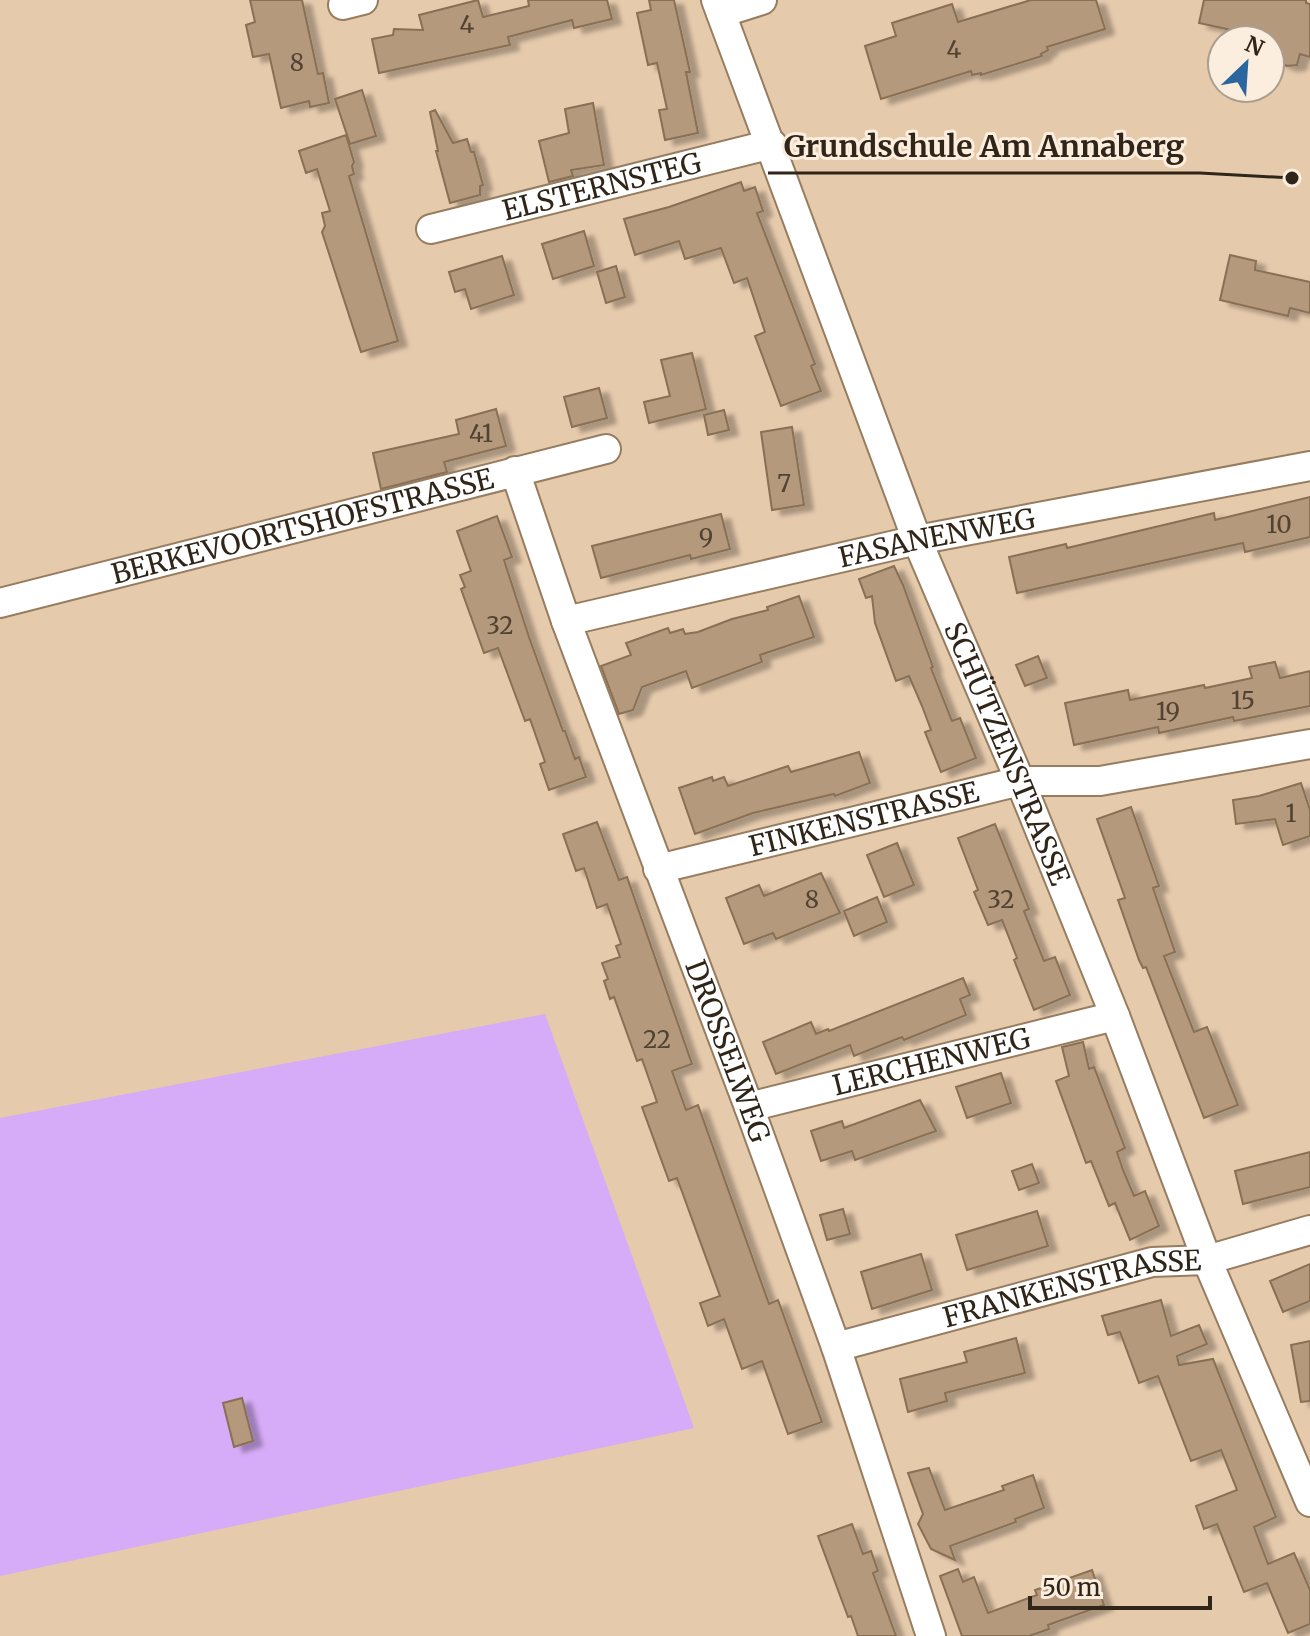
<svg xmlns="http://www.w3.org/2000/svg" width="1310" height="1636" viewBox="0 0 1310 1636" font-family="Merriweather,serif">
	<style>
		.green { fill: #d6abf7 }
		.building { fill: #b4997c; stroke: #897054; stroke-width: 2; filter: url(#shadow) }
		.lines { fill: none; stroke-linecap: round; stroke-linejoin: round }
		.minor-casing { stroke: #977d60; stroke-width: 32 }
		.minor { stroke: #fff; stroke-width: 28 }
		.labels { text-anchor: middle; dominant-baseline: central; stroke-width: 6; stroke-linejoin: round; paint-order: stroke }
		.number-label { font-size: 24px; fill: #514232 }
		.street-label { font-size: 28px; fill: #302519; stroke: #fceede }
		.leader { fill: none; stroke: #302519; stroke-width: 3 }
		.callout-dot { fill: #302519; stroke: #fceede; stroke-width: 3 }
		.callout-label { font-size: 30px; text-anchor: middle; font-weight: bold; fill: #302519; stroke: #fceede; stroke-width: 6; stroke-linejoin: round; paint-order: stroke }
	</style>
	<defs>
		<filter id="shadow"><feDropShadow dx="9" dy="5" stdDeviation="2" flood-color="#0004"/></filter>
	</defs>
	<rect width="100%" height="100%" fill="#e6caac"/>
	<path class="green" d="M545,1014L694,1428L0,1576V1118Z"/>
	<path class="building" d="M250,0H302L318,74L323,73L329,103L310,107L309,101L281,108L269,54L253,57L246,25L255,22Z
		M478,0L483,17L529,6L528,0H607L612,19L574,28L572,20L508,37L510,45L379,73L372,39L393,35L394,29L423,30L419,15Z
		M649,0H674L690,72H686L698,133L665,140L659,110L667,109L657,63L648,65L637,13L651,10Z
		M1031,0H1096L1105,29L1047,47L1048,50L1041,54L1042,56L981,75V73L972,75L971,71L881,99L865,46L896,36L892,23L952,4L958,22Z
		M1204,0H1306V3L1310,4V57L1300,54L1297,65L1287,66L1277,61L1279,50L1270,48V40H1234L1236,31L1199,23Z
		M362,90L376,136L350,144L335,99Z
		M593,103L604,165L571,170L573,176L549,182L539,141L569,133L565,109Z
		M435,110L453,143L467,139L471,152H474L483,185L480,186V195L450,203L436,151H438L430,112Z
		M346,135L354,162L352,166L354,174L349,176L398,341L361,352L322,232L325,226L322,213L330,211L317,169L306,173L299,151Z
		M741,182L744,191L755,187L763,211L757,213L815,364L811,366L821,391L781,406L755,336L765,332L747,278L734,283L721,248L685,259L679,241L635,255L624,219L669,207Z
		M584,231L594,266L553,279L542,244Z
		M1230,255L1256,261L1255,270L1310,282V313L1290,308L1288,316L1220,300Z
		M502,256L514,295L471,309L465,289L455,292L449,272Z
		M616,266L625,297L606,303L597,272Z
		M692,353L706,409L649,423L644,402L670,396L661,360Z
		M599,388L607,418L572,427L564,397Z
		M496,409L506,446L444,462L447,472L381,489L373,453L459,434L456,420Z
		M724,410L729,430L708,435L704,415Z
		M792,427L804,505L772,510L761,432Z
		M1310,497V537L1245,552L1243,543L1017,593L1009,557L1066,544L1067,548L1214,513L1215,520Z
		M721,514L730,549L691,559L690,555L601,578L592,546Z
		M497,516L512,557L504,560L529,637L563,731H565L575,759L579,757L586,777L549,790L540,764L545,762L530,719L525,721L498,648L484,653L461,589L465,587L460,575L471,571L457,531Z
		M894,566L903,585L933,667L931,668L952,721L960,718L976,758L941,772L925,732L931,730L922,706L909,676L896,681L875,623L872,596L866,598L859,579Z
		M799,596L814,637L760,655L762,662L692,688L686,671L642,687L633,710L619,714L601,666L631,655L626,643L668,628L670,633L683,629L685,634L698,632L732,619L768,610L767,607Z
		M1038,656L1047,678L1025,686L1016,665Z
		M1275,662L1280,678L1310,671V706L1234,721L1233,717L1159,733L1158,727L1074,745L1065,703L1128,690L1130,700L1204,685L1205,688L1252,678L1249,667Z
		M859,752L870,783L835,796L834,794L753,813L695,834L679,788L712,777L713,781L724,777L728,786L788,766L791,772Z
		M1301,783L1310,810V836L1283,845L1275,819L1236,824L1233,800L1259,796Z
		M1131,807L1159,886L1153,888L1175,952L1164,956L1194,1032L1207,1027L1238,1105L1204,1118L1146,967L1143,968L1139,960L1118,900L1125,898L1097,819Z
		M597,822L619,880L627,877L692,1064L672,1071L686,1110L698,1105L769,1304L778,1300L822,1422L788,1434L762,1361L742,1369L724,1319L708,1326L700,1303L720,1296L677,1178L669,1181L642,1107L657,1102L642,1059L637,1061L614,997L610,999L604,981L608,979L602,963L620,957L616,946L621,944L607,904L597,908L584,868L576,871L563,834Z
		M995,824L1029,909L1024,911L1044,961L1055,957L1070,995L1034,1010L1014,960L1017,958L1002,920L988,925L974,892L978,890L958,838Z
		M897,843L914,885L884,897L867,855Z
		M821,873L840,913L776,939L773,933L744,944L726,898L759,885L764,896Z
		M877,897L887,922L854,936L844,911Z
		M963,978L970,995L960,999L966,1015L904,1040L902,1037L854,1056L850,1045L776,1074L763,1042L811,1022L816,1034L828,1029L829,1031Z
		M1083,1042L1089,1069L1094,1067L1125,1148L1117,1152L1123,1170L1134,1196L1145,1191L1159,1226L1130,1240L1115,1203L1109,1206L1091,1161L1086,1163L1056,1081L1069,1076L1062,1047Z
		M1001,1073L1011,1103L967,1118L956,1087Z
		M920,1100L936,1131L855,1160L852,1151L821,1161L811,1131L842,1121L844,1128Z
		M1310,1152V1187L1243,1204L1235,1171Z
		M1032,1164L1039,1183L1019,1190L1012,1171Z
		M843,1209L850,1234L827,1240L820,1215Z
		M1037,1211L1048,1246L967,1270L956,1235Z
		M921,1254L932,1290L872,1309L861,1272Z
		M1310,1264V1301L1283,1312L1270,1281Z
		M1161,1300L1171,1336L1199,1325L1207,1344L1177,1356L1179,1365L1213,1359L1276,1517L1254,1527L1268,1564L1294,1553L1310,1590V1624L1288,1633L1267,1583L1244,1592L1217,1524L1204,1529L1196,1506L1237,1490L1221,1450L1191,1461L1158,1376L1139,1383L1120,1332L1108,1335L1102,1316Z
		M1016,1338L1025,1373L945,1393L947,1401L908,1412L900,1379L967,1362L964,1352Z
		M1310,1341V1401L1301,1402L1291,1345Z
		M242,1398L253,1441L234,1447L223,1403Z
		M929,1468L945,1510L1004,1490L1002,1486L1033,1475L1044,1508L1015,1519L1016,1522L950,1546L955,1560L931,1549L918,1524L923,1514L908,1473Z
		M852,1524L863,1554L871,1551L878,1571L873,1573L896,1636H858L851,1616L848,1617L818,1536Z
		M958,1569L963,1582L974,1577L988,1613L1037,1595L1035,1590L1092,1570L1104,1605L1048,1625L1049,1629L1029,1636H962L940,1576Z"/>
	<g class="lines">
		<g class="minor-casing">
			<g id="minor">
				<path id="s1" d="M716,0L917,540L1020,781L1115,1016L1207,1260L1310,1502"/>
				<path d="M343,5L363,0"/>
				<path d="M721,13L762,0"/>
				<path id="s2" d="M431,229L772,144"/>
				<path id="s3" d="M515,471L566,621L749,1107L836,1347L931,1636"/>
				<path id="s4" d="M0,603L606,449"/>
				<path id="s5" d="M566,621L917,540L1310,466"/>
				<path id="s6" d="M658,869L1020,781H1100L1310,744"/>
				<path id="s7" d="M749,1107L1115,1016"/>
				<path id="s8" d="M836,1347L1152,1262L1207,1260L1310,1230"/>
			</g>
		</g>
		<use href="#minor" class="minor"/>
	</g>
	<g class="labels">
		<g class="number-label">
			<text x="467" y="24">4</text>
			<text x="954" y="49">4</text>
			<text x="297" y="62">8</text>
			<text x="481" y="433">41</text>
			<text x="784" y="483">7</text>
			<text x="1279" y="524">10</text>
			<text x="706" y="537">9</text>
			<text x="500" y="625">32</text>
			<text x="1243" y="700">15</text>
			<text x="1168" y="711">19</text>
			<text x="1291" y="813">1</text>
			<text x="812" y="899">8</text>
			<text x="1001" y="899">32</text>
			<text x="657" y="1039">22</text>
		</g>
		<g class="street-label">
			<text stroke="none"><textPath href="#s2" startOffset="176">ELSTERNSTEG</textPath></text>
			<text stroke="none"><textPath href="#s4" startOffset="312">BERKEVOORTSHOFSTRASSE</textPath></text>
			<text stroke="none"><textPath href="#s5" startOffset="380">FASANENWEG</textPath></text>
			<text stroke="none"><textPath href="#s1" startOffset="808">SCHÜTZENSTRASSE</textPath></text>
			<text stroke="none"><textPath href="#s6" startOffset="212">FINKENSTRASSE</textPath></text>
			<text stroke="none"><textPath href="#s3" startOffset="618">DROSSELWEG</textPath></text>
			<text stroke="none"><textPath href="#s7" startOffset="188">LERCHENWEG</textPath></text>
			<text stroke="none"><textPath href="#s8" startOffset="244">FRANKENSTRASSE</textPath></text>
		</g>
	</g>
	<path class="leader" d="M1292 178L1200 173H768"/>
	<circle class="callout-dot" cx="1292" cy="178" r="8"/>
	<g class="callout-label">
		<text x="984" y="157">Grundschule Am Annaberg</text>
	</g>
	<g transform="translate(1246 64) rotate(25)"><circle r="38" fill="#fceede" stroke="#aa9e8f" stroke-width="2"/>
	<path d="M0-6L14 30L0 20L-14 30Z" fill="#2b669e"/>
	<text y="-12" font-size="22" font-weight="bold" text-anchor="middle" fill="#302519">N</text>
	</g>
	<path d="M1030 1596v12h180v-12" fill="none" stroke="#302519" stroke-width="4"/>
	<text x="1042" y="1596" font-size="24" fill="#302519" stroke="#fceede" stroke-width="6" paint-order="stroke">50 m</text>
</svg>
